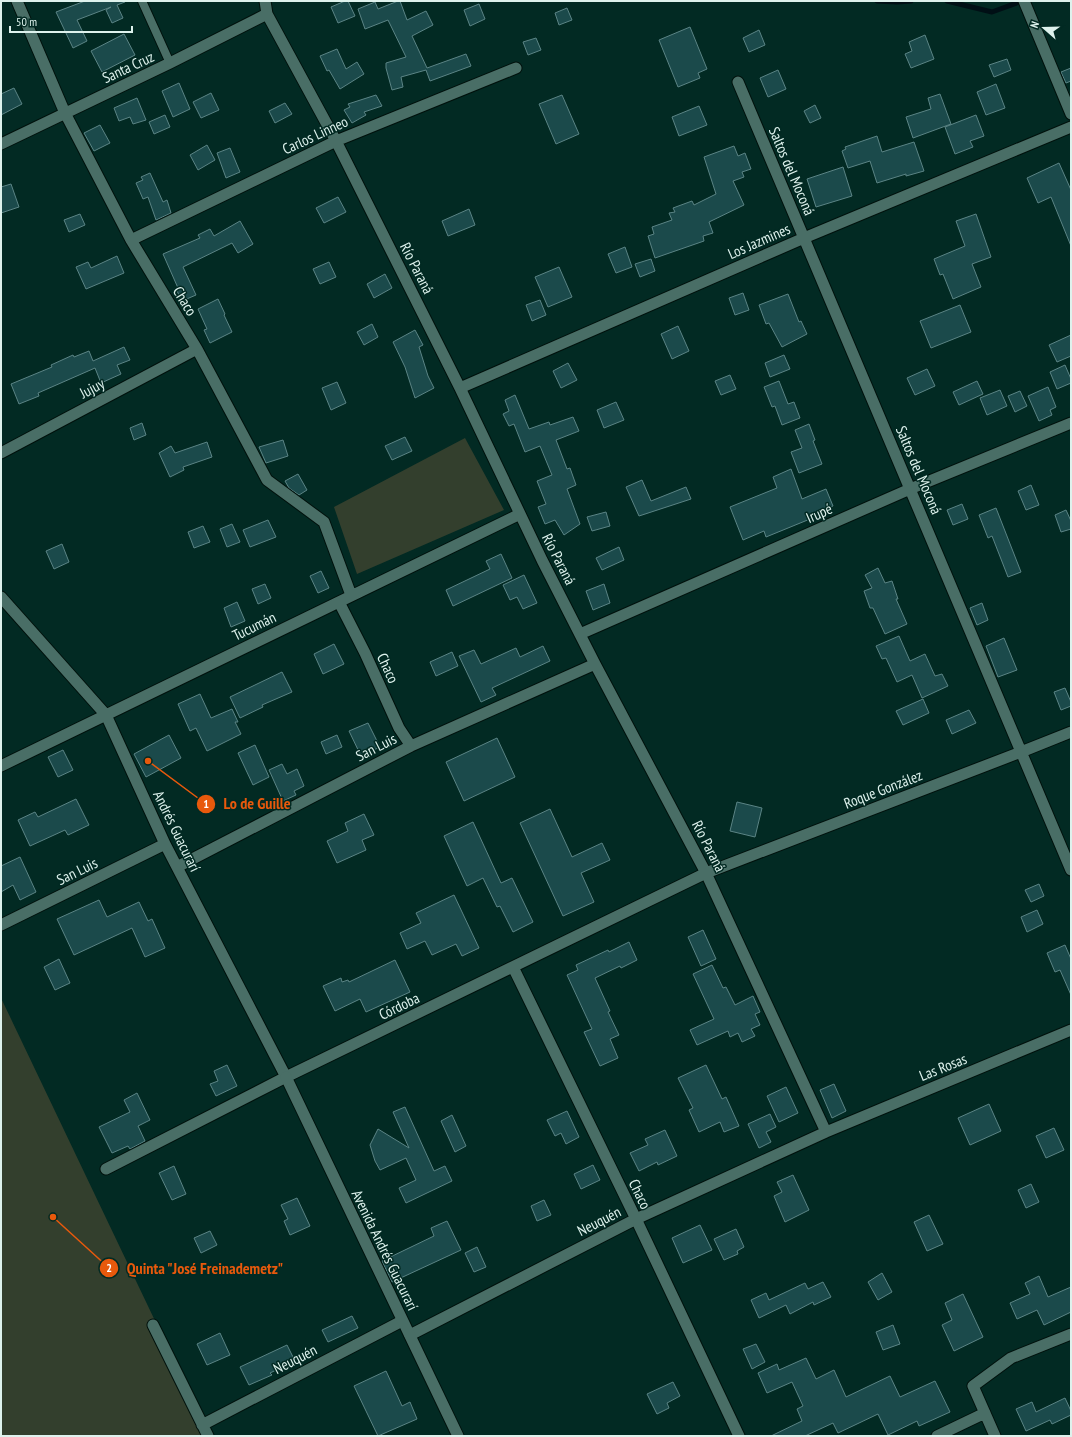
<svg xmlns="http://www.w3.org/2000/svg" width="1072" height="1437" viewBox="0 0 1072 1437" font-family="'PT Sans Narrow',sans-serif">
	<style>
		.green { fill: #333f2d }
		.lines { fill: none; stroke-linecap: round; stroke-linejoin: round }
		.stream { stroke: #000f15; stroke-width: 5 }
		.building { fill: #1b4a4b; stroke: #5b8485 }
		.service-casing { stroke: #00110c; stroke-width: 10 }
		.minor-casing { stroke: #00110c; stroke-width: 13 }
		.tertiary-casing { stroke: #00110c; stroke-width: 13 }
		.service { stroke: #496e66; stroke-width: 8 }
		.minor { stroke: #496e66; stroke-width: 11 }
		.tertiary { stroke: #496e66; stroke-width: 11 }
		.labels { text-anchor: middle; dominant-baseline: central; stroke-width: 3; stroke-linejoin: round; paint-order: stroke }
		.street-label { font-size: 15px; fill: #def2ed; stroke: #022a23 }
		.leader { fill: none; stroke: #e8590c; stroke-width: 1.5 }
		.callout-dot { fill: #e8590c; stroke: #022a23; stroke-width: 1.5 }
		.mark-label { font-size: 12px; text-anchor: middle; font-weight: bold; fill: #fff }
		.callout-label { font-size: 16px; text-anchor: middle; font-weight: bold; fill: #e8590c; stroke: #022a23; stroke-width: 3; stroke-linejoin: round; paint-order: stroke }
	</style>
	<rect width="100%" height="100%" fill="#022a23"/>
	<path class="green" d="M465,438L504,510L357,574L334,507Z
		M1,998L210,1436H1Z"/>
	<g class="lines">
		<path class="stream" d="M877,1L897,2L911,1
			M947,1L992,12L1022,1"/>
	</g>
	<path class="building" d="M85,1H124L125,2L117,5L123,18L112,23L106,10L111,7L77,20L87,41L73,48L56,12Z
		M345,1H348L355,16L338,23L331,7Z
		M398,1H400L407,20L426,11L433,25L412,36L427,68L466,54L471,66L430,81L426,70L401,77L403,87L392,90L386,68V63L406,57L388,20L365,29L358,9L375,2L378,9Z
		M479,4L485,19L470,26L464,10Z
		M567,8L572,20L559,25L555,13Z
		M690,27L707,69L698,73L700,78L678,87L659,40Z
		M759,30L765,45L749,52L743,38Z
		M124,34L135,55L102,72L91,51Z
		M925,35L934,59L911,68L905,54L912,51L909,42Z
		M536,38L541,50L528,55L523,42Z
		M337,49L346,69L357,62L364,74L340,89L329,70L327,71L320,56Z
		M1007,59L1011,70L994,77L989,65Z
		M1071,68V81L1066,83L1061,72Z
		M778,70L786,89L768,97L760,78Z
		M179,83L190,109L173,117L162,91Z
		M996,84L1005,108L986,115L977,92Z
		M14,88L22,104L1,115V94Z
		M211,93L219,110L201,118L193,102Z
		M940,94L951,124L913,138L906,117L931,109L928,98Z
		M376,95L382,106L364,112L366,115L352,123L344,110L350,107L348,104Z
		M562,95L579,134L556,144L539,104Z
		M137,98L146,120L133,124L130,117L119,121L114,108Z
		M285,103L292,114L275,123L269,111Z
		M815,105L821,118L810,123L804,111Z
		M699,106L707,125L679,136L672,117Z
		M165,115L170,127L154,134L149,122Z
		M976,115L984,136L970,141L973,147L955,154L945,127Z
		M100,125L110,143L94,151L84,133Z
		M877,136L882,152L914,142L924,171L906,176V174L877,183L870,161L848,168L842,151L846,149L845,147Z
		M207,145L215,160L198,170L190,155Z
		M734,146L738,156L745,153L751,169L742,172L744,177L733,181L744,205L709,222L713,233L703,236L704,241L655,258L648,236L654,234L652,227L672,220L669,213L675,212L673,208L692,201L694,205L716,194L704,157Z
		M230,148L240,172L226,178L217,153Z
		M1059,163L1071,190V246L1051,197L1038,203L1027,178Z
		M843,167L852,196L816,207L807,179Z
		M150,173L163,202L167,200L171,213L156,220L148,197L143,199L136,183L143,180L141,177Z
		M11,184L19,207L1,213V187Z
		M338,197L346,212L324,223L316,208Z
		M469,209L475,225L448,236L442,221Z
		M80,214L85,225L69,232L64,220Z
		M976,214L991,257L972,264L981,287L953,299L943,274L940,275L934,259L965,246L956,221Z
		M240,221L253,244L238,253L232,243L183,267L196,295L182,301L176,289L178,288L163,254L200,238L198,235L210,229L214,236Z
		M625,247L632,267L616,273L608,254Z
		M117,256L124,273L86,289L76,267L88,262L91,268Z
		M651,259L655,271L640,277L635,264Z
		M329,262L336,277L320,284L313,269Z
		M559,267L572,297L548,307L535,277Z
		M385,274L392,288L374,298L367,284Z
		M743,293L749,310L735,315L729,298Z
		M788,294L799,322L801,321L807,334L782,347L769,323L766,324L759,305Z
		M218,299L225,314L224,315L232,332L210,343L204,330L207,329L198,309Z
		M540,300L546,315L532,321L526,305Z
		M960,305L971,332L931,348L920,321Z
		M372,324L378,337L364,345L357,332Z
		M678,326L689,351L672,359L661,334Z
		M415,330L423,345L419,347L428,376L434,388L415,398L405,367L393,342Z
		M1071,335V356L1057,362L1049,345Z
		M124,347L130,360L117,365L121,374L101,383L95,368L38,393L39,396L19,404L11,384L52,367L51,365L73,355L74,357L89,351L93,361Z
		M784,355L790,369L770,377L765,363Z
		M568,363L577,380L561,388L553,371Z
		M1065,365L1071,379V383L1057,389L1050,372Z
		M927,369L935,386L915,395L907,378Z
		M730,375L736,389L721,395L715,381Z
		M779,381L788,404L794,402L800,418L782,425L775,406L772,407L764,387Z
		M977,381L983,394L959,405L953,392Z
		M337,382L346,403L331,410L322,388Z
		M1048,387L1056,407L1050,410L1052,415L1039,421L1028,396Z
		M1000,390L1007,406L987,415L980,398Z
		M1020,391L1027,406L1015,412L1008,396Z
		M515,395L529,429L549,422L550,425L573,417L579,431L556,440L567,469L570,468L576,485L567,489L580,524L564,535L555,520L545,524L538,507L546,504L537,481L552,475L540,446L525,452L514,424L509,426L503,414L509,411L505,400Z
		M616,402L624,420L604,428L597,410Z
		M142,423L146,435L134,440L130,428Z
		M809,424L815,440L813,441L822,464L799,473L791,452L802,448L795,430Z
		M405,437L412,451L392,460L385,446Z
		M283,440L288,456L266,463L259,447Z
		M207,442L212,457L183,467L184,470L170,477L159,453L171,446L175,453Z
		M791,469L802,499L826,489L833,506L809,515L810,519L766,537L764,531L743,540L730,507L777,488L773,477Z
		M298,474L307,490L299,495L289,488L285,481Z
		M642,480L651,501L686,487L691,499L639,516L626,487Z
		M1031,485L1039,505L1026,510L1018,491Z
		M962,504L968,519L953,525L947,510Z
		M996,508L1021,572L1008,577L992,536L988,538L979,515Z
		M1066,510L1071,521V529L1061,532L1055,515Z
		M606,512L610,526L592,531L587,517Z
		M268,520L276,537L250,547L243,530Z
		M232,524L240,542L227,547L220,529Z
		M203,526L210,542L194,548L188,532Z
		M62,544L69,562L54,569L46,551Z
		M619,547L624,560L602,570L596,558Z
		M501,554L512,578L453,606L446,590L490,569L486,561Z
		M878,568L885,583L892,581L898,599H896L907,624L885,634L873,608H870L864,591L872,588L865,575Z
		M321,571L329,588L318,593L310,576Z
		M524,575L537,603L523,609L517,597L510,600L503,585Z
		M265,584L271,598L258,604L252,589Z
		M604,584L610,603L593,610L586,591Z
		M237,602L245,621L231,627L224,608Z
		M982,603L988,620L977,625L970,608Z
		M899,636L910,661L925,654L935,676L942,674L948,686L922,698L912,675L897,682L886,658L882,659L876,646Z
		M1004,638L1017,670L998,677L986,646Z
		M334,644L344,664L323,674L314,654Z
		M543,646L550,661L492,688L496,695L481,702L459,656L474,650L481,664L516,648L520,657Z
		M452,652L458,666L436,676L430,662Z
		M282,672L292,692L262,705L263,707L240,718L230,697Z
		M1065,688L1071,702V706L1061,710L1054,692Z
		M200,694L211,718L232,709L238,722H235L241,734L207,751L196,728L190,731L178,704Z
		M923,699L929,713L903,725L896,711Z
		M969,710L976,723L952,734L946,720Z
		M368,723L380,747L361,756L349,731Z
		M169,735L181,758L146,777L134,754Z
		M337,735L342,747L326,754L321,742Z
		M497,738L515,777L464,801L446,762Z
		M255,745L269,777L253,785L238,753Z
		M63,750L73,770L58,777L48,757Z
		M282,764L287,774L297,769L304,786L294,791L296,795L283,801L269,770Z
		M76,799L89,825L68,835L65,830L30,846L18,820L35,812L38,817Z
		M737,802L762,808L755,837L730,831Z
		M550,809L572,857L602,843L610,860L581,873L594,902L563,916L520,823Z
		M364,814L374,835L362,840L366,850L337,863L327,841L348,831L345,823Z
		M473,822L501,883L512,878L533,922L513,932L500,906L497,907L483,878L467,886L444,836Z
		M20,857L36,892L20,900L13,885L1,892V866Z
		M1039,884L1044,896L1031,902L1025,890Z
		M454,895L479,948L462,956L456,944L432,955L425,941L407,949L400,933L421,923L416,913Z
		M99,900L107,917L139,902L148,921L152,919L165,948L145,957L132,928L74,955L57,919Z
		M1037,910L1043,924L1027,932L1021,917Z
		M703,930L716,959L701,966L688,937Z
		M629,942L637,960L621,968L620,966L595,978L610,1011L608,1012L619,1035L610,1039L618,1058L600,1066L584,1032L592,1029L567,975L578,970L576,965L608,950L609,952Z
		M1065,945L1071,959V995L1060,970L1055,972L1047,953Z
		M59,959L70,983L55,990L44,967Z
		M395,960L410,992L366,1012L360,999L335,1011L323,986L341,978L342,982L348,980L349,982Z
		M712,965L723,988L726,987L735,1005L753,996L760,1012L755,1014L760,1025L751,1029L755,1036L742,1042L738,1033L730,1037L728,1031L697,1045L690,1030L714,1019L693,974Z
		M227,1065L237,1086L216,1096L210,1084L218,1081L214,1071Z
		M706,1065L722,1099L726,1097L739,1126L724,1132L720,1122L699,1132L689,1110L693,1108L678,1078Z
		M834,1084L846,1111L832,1118L820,1090Z
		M786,1087L798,1113L779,1122L767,1096Z
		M137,1093L150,1120L138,1126L145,1141L130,1149L128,1146L112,1153L99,1127L130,1112L124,1100Z
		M989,1104L1001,1131L970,1145L958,1118Z
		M405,1107L434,1171L445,1166L452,1181L406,1203L399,1188L416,1180L406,1158L380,1170L375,1161L370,1145L378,1129L409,1148L393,1112Z
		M567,1111L579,1137L566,1144L561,1133L555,1136L547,1120Z
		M770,1114L776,1127L766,1132L771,1142L759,1148L748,1124Z
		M452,1115L466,1146L455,1152L441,1121Z
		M1054,1128L1064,1150L1046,1158L1036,1136Z
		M665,1130L677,1156L658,1165L657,1162L639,1171L630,1153L648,1145L645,1139Z
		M593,1165L600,1180L581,1189L574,1174Z
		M174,1166L186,1194L172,1200L159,1173Z
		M793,1175L809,1210L785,1222L774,1196L782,1192L777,1182Z
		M1031,1184L1039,1202L1026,1208L1018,1190Z
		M297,1198L310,1226L290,1235L284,1221L288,1219L281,1205Z
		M544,1200L551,1215L537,1221L531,1206Z
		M929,1215L943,1244L927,1251L914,1222Z
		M447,1221L461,1250L392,1282L382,1261L434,1236L431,1228Z
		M700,1225L712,1250L683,1263L672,1238Z
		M736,1229L744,1247L737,1251L738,1254L724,1260L714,1239Z
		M210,1231L217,1245L201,1253L194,1238Z
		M477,1247L486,1267L474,1272L465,1253Z
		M882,1273L892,1292L878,1300L868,1282Z
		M1039,1276L1048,1297L1071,1287V1312L1044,1325L1037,1310L1017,1319L1010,1303L1030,1294L1025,1283Z
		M823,1282L831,1297L814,1305L813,1302L790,1314L786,1305L759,1318L751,1300L766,1293L769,1300L805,1283L808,1289Z
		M963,1294L983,1337L954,1351L942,1325L952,1320L945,1303Z
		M352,1316L358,1328L328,1342L322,1330Z
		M893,1325L900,1344L883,1350L876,1332Z
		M220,1333L230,1355L207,1365L197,1344Z
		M756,1344L765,1362L752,1369L743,1349Z
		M287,1345L295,1361L270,1373L272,1375L249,1385L240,1367Z
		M806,1358L816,1379L834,1370L846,1397L890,1376L900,1397L935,1381L950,1412L919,1426L917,1421L888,1435L878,1414L838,1433L833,1423L805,1436H771L802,1421L797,1409L803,1406L792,1382L767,1393L758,1373L777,1364L779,1370Z
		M386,1371L402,1406L410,1402L417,1419L378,1436L354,1386Z
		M673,1382L680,1396L667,1403L669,1408L657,1414L647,1394Z
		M1065,1398L1071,1411V1415L1052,1424L1050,1420L1026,1431L1016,1409L1032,1402L1036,1412Z"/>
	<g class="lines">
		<g class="service-casing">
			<path id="service" d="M142,1L170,63"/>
		</g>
		<g class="minor-casing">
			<path id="minor" d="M17,1L65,113L131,240L197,349L267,480L324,522L351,595
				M265,1L267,14L336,141L460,388L542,560L595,664L706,873L826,1132
				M1024,1L1071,114
				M738,82L1071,870
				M1,144L170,63L267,14
				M131,240L336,141L516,68
				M460,388L804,238L1071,127
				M1,453L197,349
				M1,597L106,715L165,844L286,1077
				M339,602L365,653L399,728L411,746
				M580,634L910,489L1071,423
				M1,766L520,514
				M177,867L411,746L595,664
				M1,925L165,844
				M513,967L636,1219L739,1436
				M106,1169L286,1077L706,873L1021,752L1071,732
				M153,1325L208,1436
				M410,1335L636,1219L826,1132L1071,1030
				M202,1425L402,1321
				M937,1436L985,1413
				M995,1436L973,1386L1011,1358L1071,1334"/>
		</g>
		<g class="tertiary-casing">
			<path id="tertiary" d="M286,1077L458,1436"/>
		</g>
		<use href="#service" class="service"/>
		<use href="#minor" class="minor"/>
		<use href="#tertiary" class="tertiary"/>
	</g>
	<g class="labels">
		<g class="street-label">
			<text transform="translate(128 67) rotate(-25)">Santa Cruz</text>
			<text transform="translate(315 135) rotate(-25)">Carlos Linneo</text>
			<text transform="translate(792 171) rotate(67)">Saltos del Moconá</text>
			<text transform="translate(759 241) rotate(-24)">Los Jazmines</text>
			<text transform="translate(417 268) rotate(63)">Río Paraná</text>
			<text transform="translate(185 301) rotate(59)">Chaco</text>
			<text transform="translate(92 388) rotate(-28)">Jujuy</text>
			<text transform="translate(919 470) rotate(67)">Saltos del Moconá</text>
			<text transform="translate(819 513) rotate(-24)">Irupé</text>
			<text transform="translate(559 559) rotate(63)">Río Paraná</text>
			<text transform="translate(254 626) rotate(-26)">Tucumán</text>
			<text transform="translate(388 668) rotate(65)">Chaco</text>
			<text transform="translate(376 747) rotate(-27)">San Luis</text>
			<text transform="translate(883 789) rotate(-21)">Roque González</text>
			<text transform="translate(177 831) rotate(64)">Andrés Guacurarí</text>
			<text transform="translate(709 846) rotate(63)">Río Paraná</text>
			<text transform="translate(77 871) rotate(-26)">San Luis</text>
			<text transform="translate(399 1006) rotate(-26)">Córdoba</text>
			<text transform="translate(943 1067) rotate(-22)">Las Rosas</text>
			<text transform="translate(640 1194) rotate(64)">Chaco</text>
			<text transform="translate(599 1221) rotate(-27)">Neuquén</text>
			<text transform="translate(385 1250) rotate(64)">Avenida Andrés Guacurarí</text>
			<text transform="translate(295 1359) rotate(-27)">Neuquén</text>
		</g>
	</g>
	<path class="leader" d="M148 761L206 804M53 1217L109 1268"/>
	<g class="callout-dot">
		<circle cx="148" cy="761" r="4"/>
		<circle cx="53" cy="1217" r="4"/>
		<circle cx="206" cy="804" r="10"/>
		<circle cx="109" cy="1268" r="10"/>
	</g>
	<g class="mark-label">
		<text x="206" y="808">1</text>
		<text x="109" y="1272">2</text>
	</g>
	<g class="callout-label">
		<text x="257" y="809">Lo de Guille</text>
		<text x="205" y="1274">Quinta "José Freinademetz"</text>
	</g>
	<rect width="1072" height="1437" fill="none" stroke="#def2ed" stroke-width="4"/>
	<g transform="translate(1044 28) rotate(290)" stroke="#022a23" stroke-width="3" paint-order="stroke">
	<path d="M0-3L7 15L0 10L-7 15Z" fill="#def2ed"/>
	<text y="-6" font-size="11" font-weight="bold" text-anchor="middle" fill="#def2ed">N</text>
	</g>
	<path d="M10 26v6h122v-6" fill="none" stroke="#def2ed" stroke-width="2"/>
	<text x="16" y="26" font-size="12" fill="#def2ed" stroke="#022a23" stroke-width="3" paint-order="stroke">50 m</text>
</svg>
